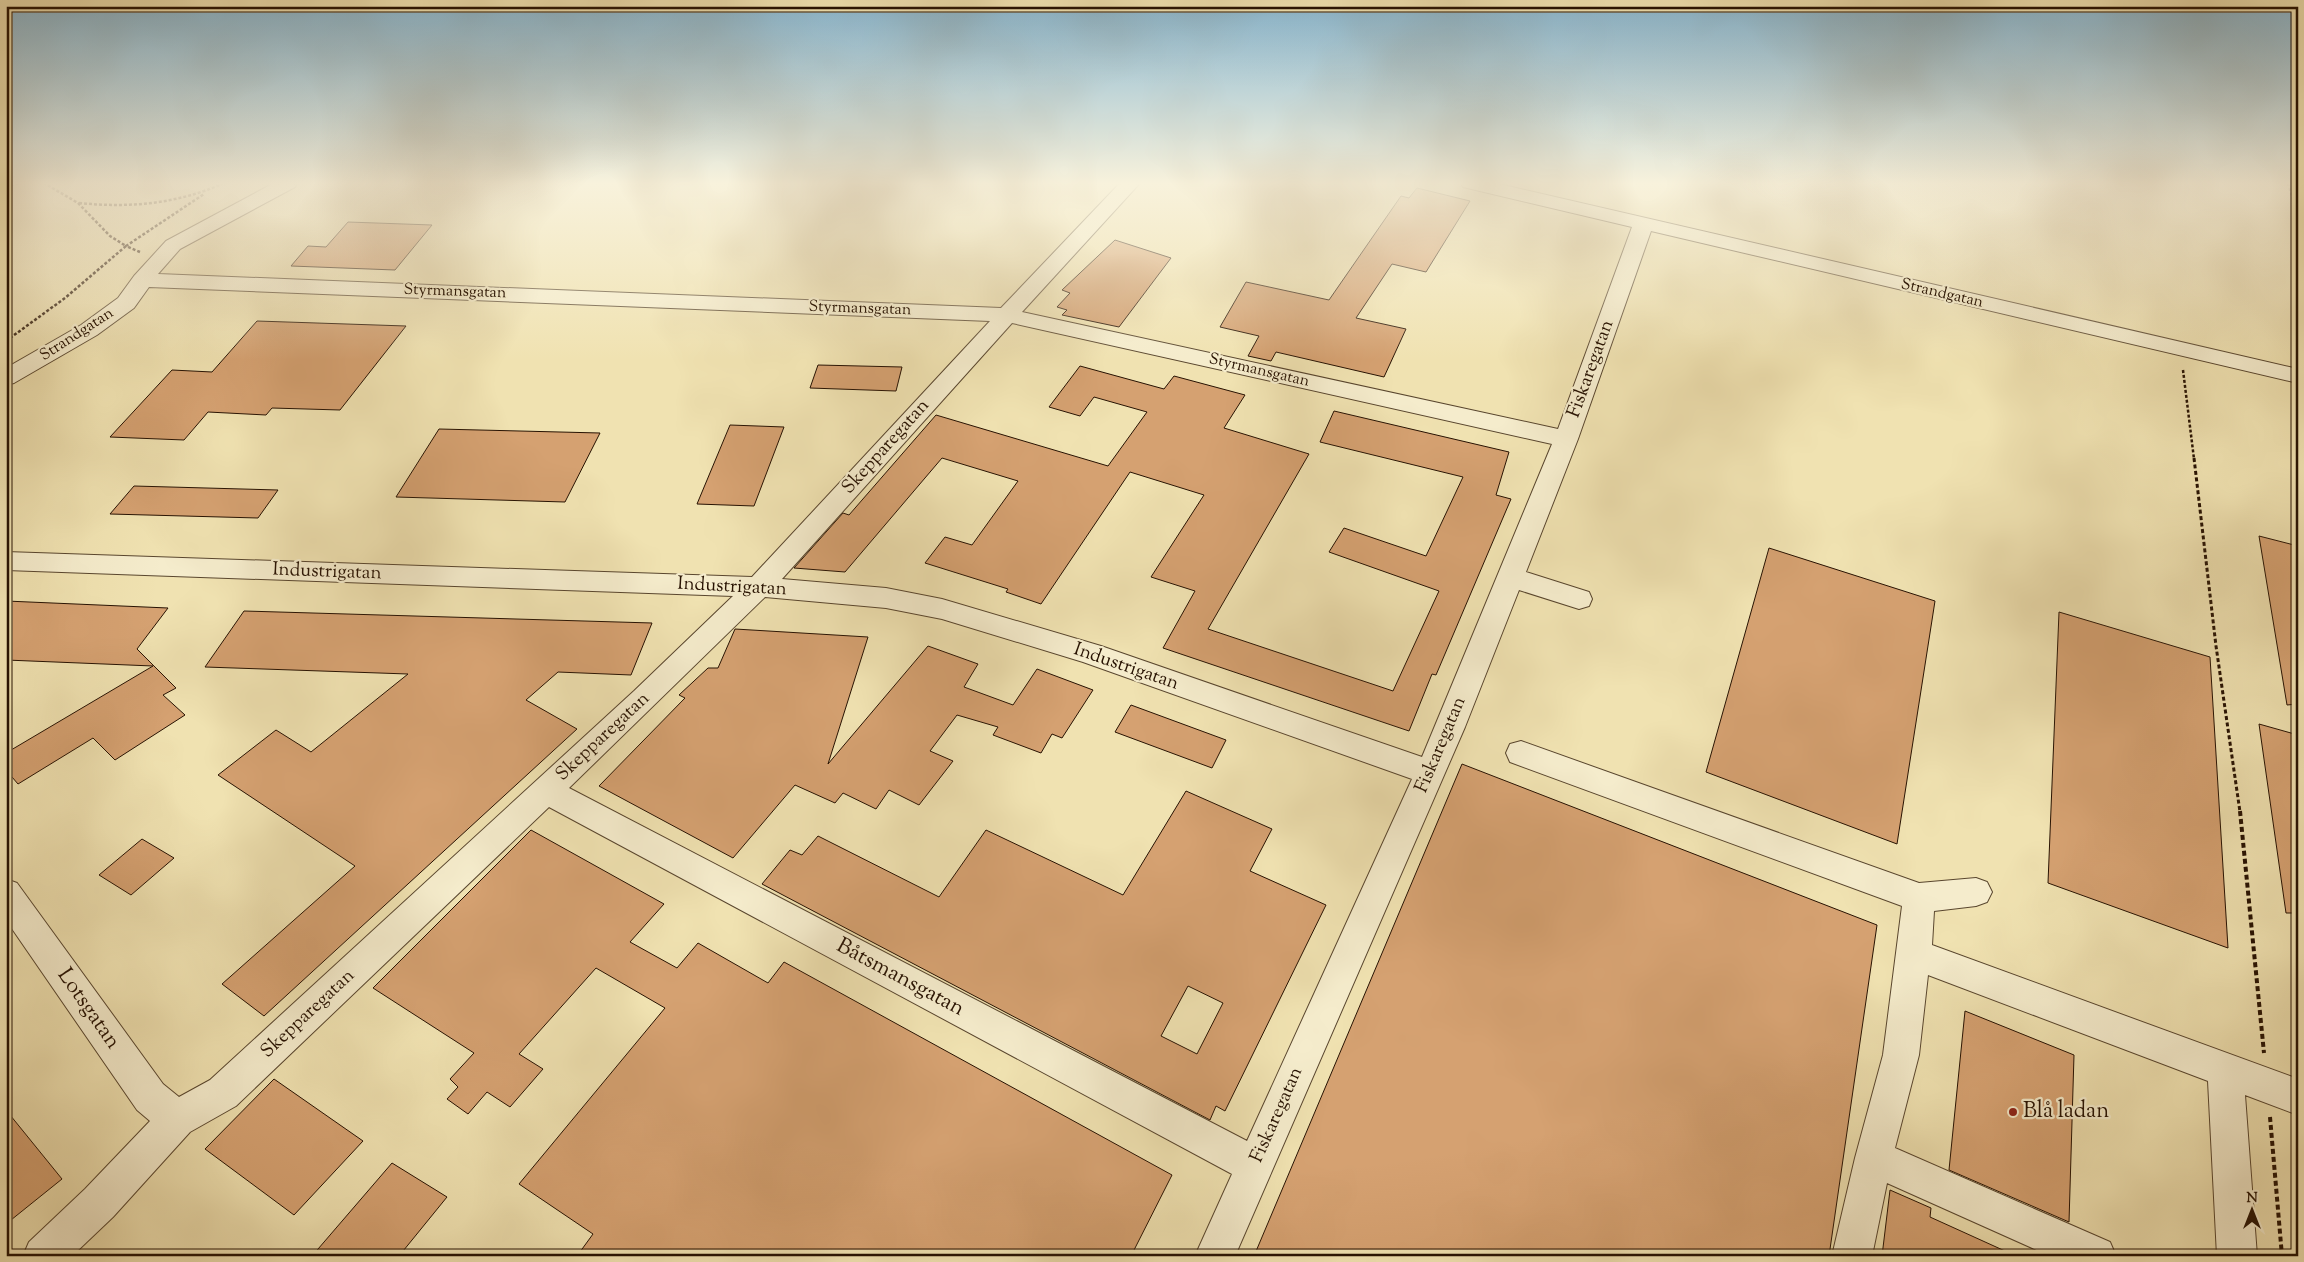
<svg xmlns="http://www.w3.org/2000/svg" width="2304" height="1262" viewBox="0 0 2304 1262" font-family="'Sorts Mill Goudy',serif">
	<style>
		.building { fill: #d5a171; stroke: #271202; fill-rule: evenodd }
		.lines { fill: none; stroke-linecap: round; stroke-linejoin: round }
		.minor-casing { stroke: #59462e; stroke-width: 2 }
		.path-far2 { stroke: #271202; stroke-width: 2.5; stroke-dasharray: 3 2; stroke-linecap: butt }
		.path-far1 { stroke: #271202; stroke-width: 3; stroke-dasharray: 4 2.5; stroke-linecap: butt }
		.path { stroke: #271202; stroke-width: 4; stroke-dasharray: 5 3; stroke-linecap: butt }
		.minor { fill: #f5eccc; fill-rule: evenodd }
		.poi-dot { fill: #8f2418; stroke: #f5eccc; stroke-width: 2 }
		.labels { text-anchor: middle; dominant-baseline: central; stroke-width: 4.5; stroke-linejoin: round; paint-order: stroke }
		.far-street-label { font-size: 16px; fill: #271202; stroke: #f5eccc }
		.street-label { font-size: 19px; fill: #271202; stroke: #f5eccc }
		.near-street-label { font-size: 22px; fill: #271202; stroke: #f5eccc }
		.near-poi-label { font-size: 22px; fill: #271202; stroke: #f5eccc; text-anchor: start }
	</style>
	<rect width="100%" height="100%" fill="#f0e2b1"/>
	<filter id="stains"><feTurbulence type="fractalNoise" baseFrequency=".004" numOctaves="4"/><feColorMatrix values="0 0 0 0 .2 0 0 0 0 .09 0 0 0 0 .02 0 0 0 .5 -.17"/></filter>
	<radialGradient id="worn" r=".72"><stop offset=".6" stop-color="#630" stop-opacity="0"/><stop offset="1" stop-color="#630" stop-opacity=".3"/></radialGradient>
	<path class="building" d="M1417,188L1470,201L1426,272L1392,264L1356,318L1406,329L1384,377L1276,352L1271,361L1248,356L1259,336L1220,327L1246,282L1329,300L1401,196L1409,198Z
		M348,222L432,225L395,270L291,266L308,246L326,247Z
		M1115,240L1171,258L1119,327L1062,315L1067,310L1057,307L1070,293L1062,290Z
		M257,321L406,326L340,410L272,408L266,415L208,412L184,440L110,437L172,370L212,372Z
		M818,365L902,367L896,391L810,388Z
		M1080,366L1164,389L1174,376L1245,395L1224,428L1309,454L1208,629L1393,691L1439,591L1329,552L1344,528L1426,556L1463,477L1320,442L1334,411L1509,452L1496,495L1511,499L1436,675L1432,674L1409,731L1163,648L1195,591L1151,577L1204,495L1130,472L1041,604L1006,592L1008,589L925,563L945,537L972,545L1018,481L942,458L845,572L794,568L843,513L849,515L936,415L1108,466L1147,412L1094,397L1080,416L1049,407Z
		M730,425L784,427L754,506L697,504Z
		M439,429L600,433L565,502L396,497Z
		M134,486L278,490L258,518L110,514Z
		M2259,536L2298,546V704L2287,705Z
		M1769,548L1935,601L1897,844L1706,772Z
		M6,601L168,608L137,649L176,688L163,695L185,715L115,760L93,738L18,784L6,770V753L153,666L6,660Z
		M244,611L652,623L631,675L558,672L526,700L577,729L264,1016L222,984L355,866L218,775L276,730L311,752L408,674L205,667Z
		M2059,612L2210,657L2228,948L2048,883Z
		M735,629L868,637L828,764L928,646L978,664L964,687L1013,705L1037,669L1093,690L1062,738L1052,734L1041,753L993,735L998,727L957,715L930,751L953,761L919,805L889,790L876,809L843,793L835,803L795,785L733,858L599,786L685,698L679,695L708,668H718Z
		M1131,705L1226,740L1212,768L1115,732Z
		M2259,724L2298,735V913H2286Z
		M1462,764L1877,925L1829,1256H1254Z
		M1186,791L1272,829L1250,871L1326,905L1225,1111L1216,1106L1210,1120L762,884L790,850L802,855L818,836L939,897L986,830L1123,895ZM1188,986L1223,1003L1197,1054L1161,1036Z
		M531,830L664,904L630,942L677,968L698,943L768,983L784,962L1172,1175L1131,1256H577L593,1234L519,1184L665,1008L596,968L519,1054L543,1069L510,1107L487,1092L468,1114L447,1099L458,1087L450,1079L474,1053L373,988Z
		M142,839L174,858L131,895L99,875Z
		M1965,1011L2074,1055L2069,1222L1949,1170Z
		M274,1079L363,1141L294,1215L205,1149Z
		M6,1110L62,1179L6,1224Z
		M392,1163L447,1197L399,1256H312Z
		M1890,1190L1931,1208L1930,1217L2016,1256H1882Z"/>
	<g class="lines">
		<g class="minor-casing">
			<path id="minor" d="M274,183H297L295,187L180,249L158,274L1001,308L1120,183H1140L1022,312L1558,429L1632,227L1463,187L1461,183H1495L2298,369V383L1651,231L1578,439L1526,572L1589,592L1592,599L1589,606L1579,609L1519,590L1465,727L1235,1256H1195L1232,1174L549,807L236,1106L190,1132L113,1217L72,1256H23L29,1242L85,1189L150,1121L137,1110L6,920V879L17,883L163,1084L179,1097L210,1080L634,691L733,596L6,570V552L752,577L990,321L149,287L134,308L97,335L14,383L6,385V368L81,325L118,298L134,276L166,241ZM1012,323L1552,444L1422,757L1101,646L942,599L886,588L782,579ZM765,597L886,608L942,619L1083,662L1412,779L1247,1141L569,788Z
				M1521,741L1919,883L1976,878L1987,882L1992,892L1987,902L1976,906L1934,911L1932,945L2298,1079V1115L2245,1095L2257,1256H2217L2208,1081L1928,975L1919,1055L1895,1148L2110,1242L2116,1256H2050L1887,1183L1872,1256H1832L1855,1158L1883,1055L1902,906L1510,762L1506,753L1510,744Z"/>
		</g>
		<path class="path-far2" d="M2288,183L2298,216
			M6,187L19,183
			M79,203C130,208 177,204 224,183
			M140,252L126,246L204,194
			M6,341L65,298L126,246L110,236L78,203L44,183
			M2183,370L2194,459"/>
		<path class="path-far1" d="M2194,458L2216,646L2240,812"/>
		<path class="path" d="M2240,811L2264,1053
			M2270,1117L2282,1256"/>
		<use href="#minor" class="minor"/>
	</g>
	<linearGradient id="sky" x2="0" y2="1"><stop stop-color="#89b8d2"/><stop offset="0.51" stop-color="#f8f2dc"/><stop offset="1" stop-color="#f8f2dc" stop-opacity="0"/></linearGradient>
	<rect width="2304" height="360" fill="url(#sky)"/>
	<circle class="poi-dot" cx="2013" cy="1112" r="5"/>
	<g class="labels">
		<g class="far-street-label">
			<text transform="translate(455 292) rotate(2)">Styrmansgatan</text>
			<text transform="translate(1942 294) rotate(13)">Strandgatan</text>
			<text transform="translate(860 309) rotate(2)">Styrmansgatan</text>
			<text transform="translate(77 335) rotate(-33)">Strandgatan</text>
			<text transform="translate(1259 371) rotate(13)">Styrmansgatan</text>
		</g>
		<g class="street-label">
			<text transform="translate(1591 369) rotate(-70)">Fiskaregatan</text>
			<text transform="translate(886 447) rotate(-48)">Skepparegatan</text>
			<text transform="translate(327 572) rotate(2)">Industrigatan</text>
			<text transform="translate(732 587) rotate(3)">Industrigatan</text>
			<text transform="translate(1126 667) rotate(19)">Industrigatan</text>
			<text transform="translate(603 737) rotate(-43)">Skepparegatan</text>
			<text transform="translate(1441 745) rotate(-67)">Fiskaregatan</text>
			<text transform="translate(308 1014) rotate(-43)">Skepparegatan</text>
			<text transform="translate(1277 1115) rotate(-66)">Fiskaregatan</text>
		</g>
		<g class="near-street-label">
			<text transform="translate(900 978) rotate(28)">Båtsmansgatan</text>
			<text transform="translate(88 1009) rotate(55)">Lotsgatan</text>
		</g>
		<g class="near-poi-label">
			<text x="2023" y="1112">Blå ladan</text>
		</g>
	</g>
	<rect width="2304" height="1262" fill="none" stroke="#f0e2b1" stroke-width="25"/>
	<rect x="8" y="8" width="2289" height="1247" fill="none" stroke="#271202" stroke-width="2.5"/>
	<rect x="12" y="12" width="2279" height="1237" fill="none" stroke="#271202"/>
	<g transform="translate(2252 1210)" stroke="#f5eccc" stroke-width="4" paint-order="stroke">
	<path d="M0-4L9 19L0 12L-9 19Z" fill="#271202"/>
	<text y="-8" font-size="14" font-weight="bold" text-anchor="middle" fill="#271202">N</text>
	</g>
	<rect width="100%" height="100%" filter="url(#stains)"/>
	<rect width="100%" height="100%" fill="url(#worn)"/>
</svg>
